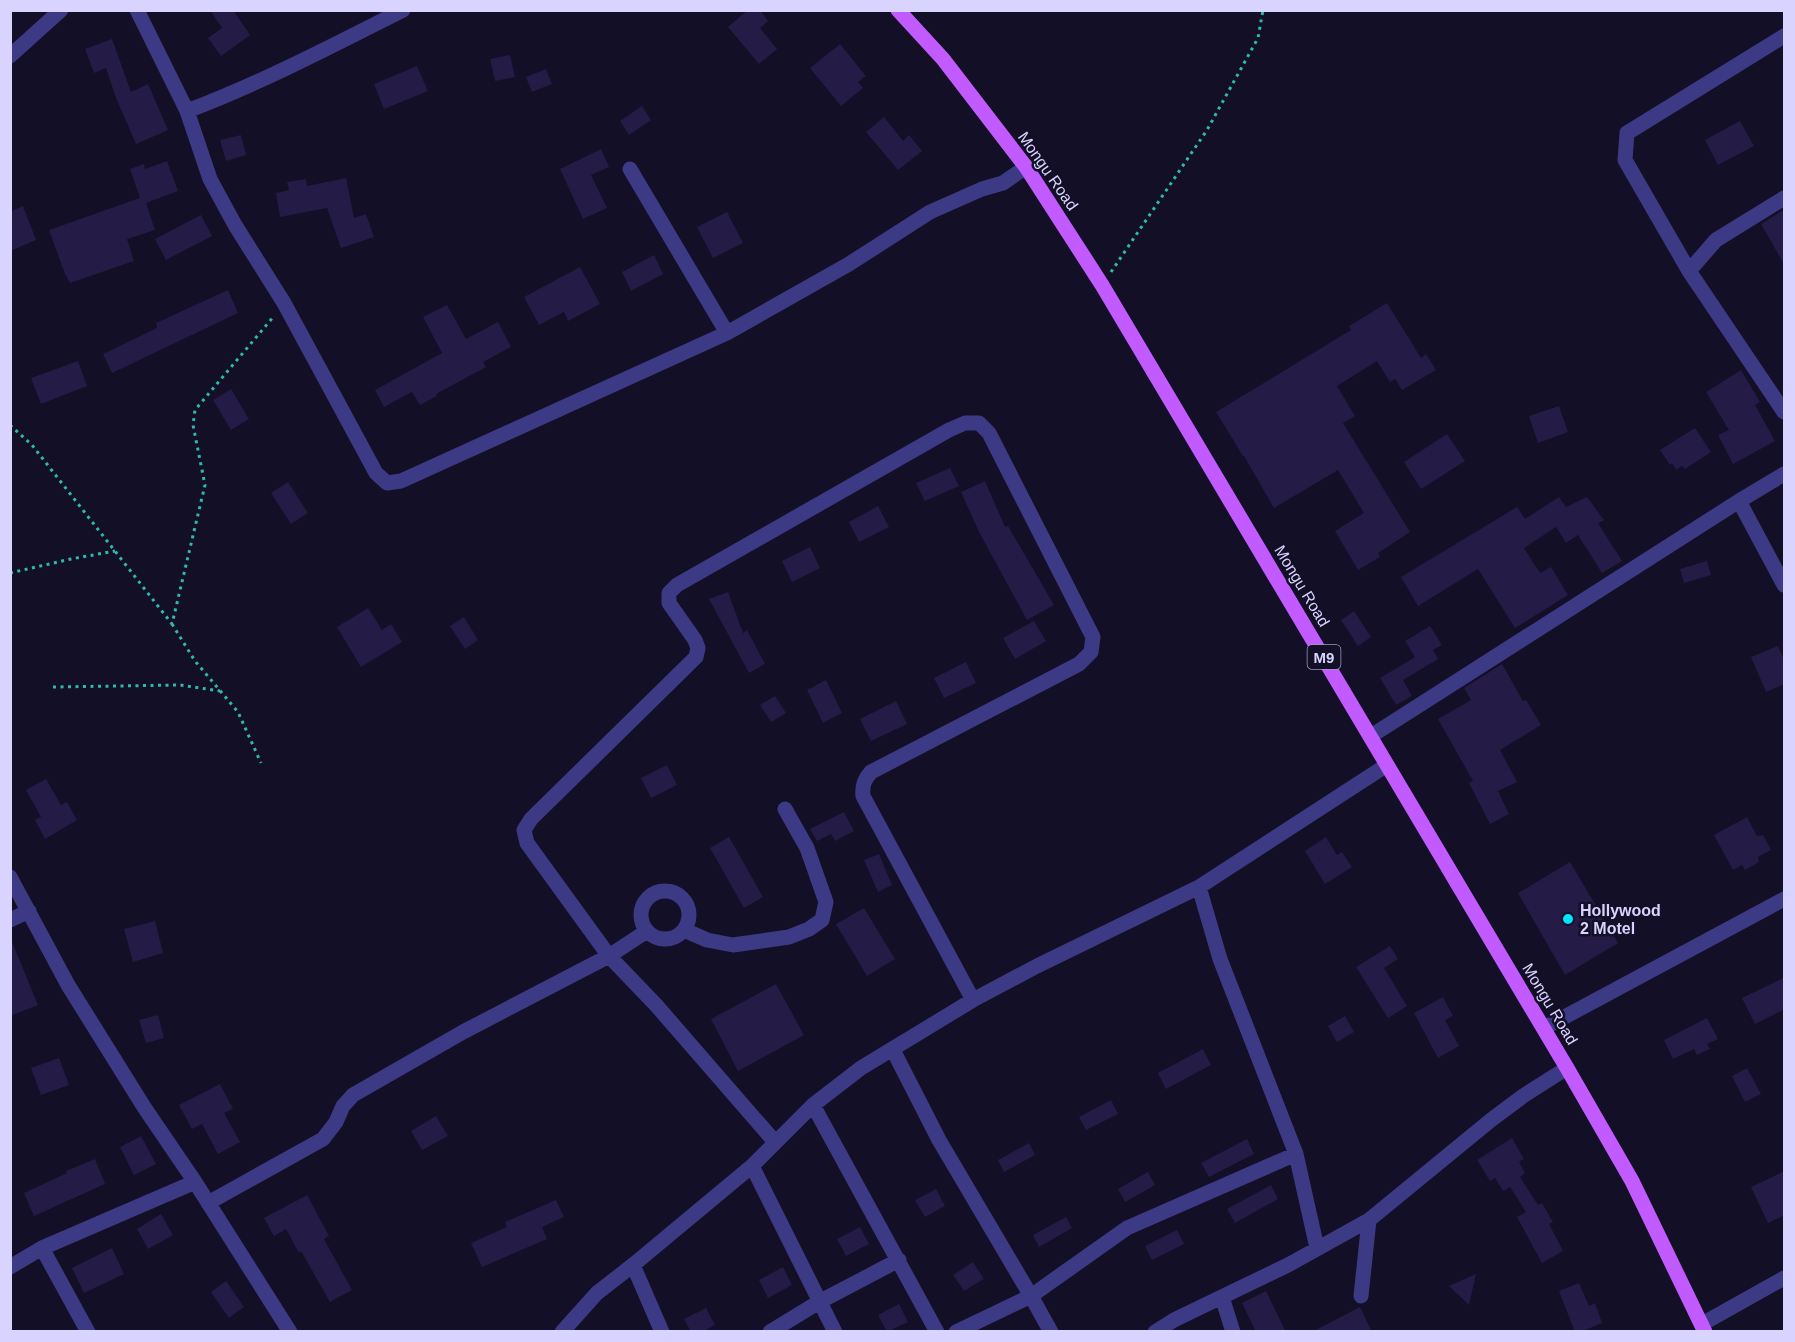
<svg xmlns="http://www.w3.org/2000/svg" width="1795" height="1342" viewBox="0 0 1795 1342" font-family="Helvetica,sans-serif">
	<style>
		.building { fill: #241b47 }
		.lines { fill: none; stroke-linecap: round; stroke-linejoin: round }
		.path { stroke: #2fb8b0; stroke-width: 3; stroke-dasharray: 3 4.5; stroke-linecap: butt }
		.minor { stroke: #3d3a85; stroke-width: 15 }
		.major { stroke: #c25bff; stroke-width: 15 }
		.poi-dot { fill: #00e5ff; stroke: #130f26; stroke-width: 2 }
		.labels { text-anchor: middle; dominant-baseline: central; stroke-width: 5; stroke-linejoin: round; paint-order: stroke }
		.shield { fill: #130f26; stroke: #9e99be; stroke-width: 1.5 }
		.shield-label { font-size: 15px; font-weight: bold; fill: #d9d4ff }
		.street-label { font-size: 16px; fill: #d9d4ff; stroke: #130f26 }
		.poi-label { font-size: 16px; font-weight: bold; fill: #d9d4ff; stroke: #130f26; text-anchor: start }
	</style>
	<rect width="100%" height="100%" fill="#130f26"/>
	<path class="building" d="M210,10H233L250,35L221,56L208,38L222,28Z
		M748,10H760L768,21L760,28L777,49L759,64L728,27Z
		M112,39L131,92L148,84L168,130L136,144L116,98L106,68L94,73L85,49Z
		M840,44L866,76L858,82L863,88L841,106L810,68Z
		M510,55L515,77L495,81L490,59Z
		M417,66L428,91L384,109L374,84Z
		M546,69L552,84L532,92L526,77Z
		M642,106L651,120L629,135L620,121Z
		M884,117L903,141L909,135L922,151L898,170L866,132Z
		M1740,121L1754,146L1718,165L1705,140Z
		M241,135L246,155L226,161L220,140Z
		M601,149L609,167L591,175L607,208L583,219L560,169Z
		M167,161L178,191L146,203L155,230L127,239L134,261L70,283L65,274L49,230L140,198L130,169L144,164L145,169Z
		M346,178L354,218L366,214L374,237L341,248L327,208L280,217L276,193L289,190L287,182L306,179L307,186Z
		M23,206L36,240L10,251V212Z
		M1785,209V266L1761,224Z
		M727,212L743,243L713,258L697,227Z
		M201,215L212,236L166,260L155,239Z
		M654,255L663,274L631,291L622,272Z
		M580,267L600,304L568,321L564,312L539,325L524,297Z
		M228,290L238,313L112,373L103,354L157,328L156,323Z
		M1387,303L1421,358L1426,354L1436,370L1402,390L1395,379L1390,382L1377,361L1337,386L1355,416L1343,423L1410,532L1378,553L1380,557L1358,570L1335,531L1364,513L1338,470L1274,508L1244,456H1243L1216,412L1351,330L1349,326Z
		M447,305L466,339L498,322L511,347L483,362L486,367L436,394L437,396L420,405L412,392L384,407L375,390L442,353L423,317Z
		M78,361L87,386L41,404L31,378Z
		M1741,370L1760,402L1755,405L1775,441L1733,464L1718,435L1729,430L1706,392Z
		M231,389L249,419L231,430L213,400Z
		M1559,406L1568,432L1538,443L1529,416Z
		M1695,428L1711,452L1685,469L1682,466L1676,470L1672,463L1670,465L1660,450Z
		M1447,434L1465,461L1421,489L1404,462Z
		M950,468L959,486L925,501L916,483Z
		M985,481L1005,527L1008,526L1054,605L1027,620L979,532L961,492Z
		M288,482L308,513L291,524L271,493Z
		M1559,497L1566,507L1587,497L1604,520L1598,523L1622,561L1602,573L1578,535L1566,543L1556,527L1524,548L1540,573L1551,567L1568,595L1515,628L1478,569L1418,606L1401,577L1517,507L1525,519Z
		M878,506L889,527L859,542L849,522Z
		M810,547L820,568L792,582L782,561Z
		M1707,561L1711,575L1684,583L1680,569Z
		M728,592L743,633L747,630L765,664L749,673L709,599Z
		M368,608L382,630L391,624L402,642L361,667L337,627Z
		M1354,611L1371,637L1358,646L1341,620Z
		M464,617L478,640L465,649L450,626Z
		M1034,621L1046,641L1015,659L1003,638Z
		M1430,626L1442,645L1433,650L1438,659L1403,680L1412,696L1396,705L1380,678L1415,657L1405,641Z
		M1778,646L1785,662V684L1766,692L1751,657Z
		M966,662L976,683L944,698L934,678Z
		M1502,664L1523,701L1526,700L1541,725L1500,750L1517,782L1498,791L1509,814L1490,824L1469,783L1473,781L1438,719L1471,700L1464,688Z
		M826,680L842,713L823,723L807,690Z
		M775,696L786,713L771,722L760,705Z
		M896,701L907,724L871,741L860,719Z
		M667,765L677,785L651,798L641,778Z
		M46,779L61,805L67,802L77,820L45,839L35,820L41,817L26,790Z
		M844,812L854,831L835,841L831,834L817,841L810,829Z
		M1747,817L1757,836L1763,835L1771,850L1758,857L1759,862L1745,870L1742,865L1733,870L1714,835Z
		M729,837L763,897L744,908L710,848Z
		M1326,837L1337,855L1342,852L1352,867L1325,884L1305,851Z
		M879,854L892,885L878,892L864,860Z
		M1570,862L1618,943L1565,975L1518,893Z
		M864,908L895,959L867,976L836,924Z
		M155,921L163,953L133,962L124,929Z
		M10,937L38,1005L10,1016Z
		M1390,946L1398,959L1384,968L1407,1006L1388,1018L1356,967Z
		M1785,977V1009L1755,1024L1742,998Z
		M776,984L804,1035L738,1071L711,1019Z
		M1443,997L1453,1016L1445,1020L1459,1046L1438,1058L1414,1013Z
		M158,1015L164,1038L146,1043L139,1020Z
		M1345,1016L1354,1032L1337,1042L1328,1026Z
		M1707,1018L1718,1039L1707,1044L1710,1049L1697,1055L1694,1049L1673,1059L1664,1040Z
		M1203,1049L1211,1065L1166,1089L1158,1073Z
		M59,1058L69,1085L41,1095L31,1068Z
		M1747,1068L1761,1094L1745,1102L1732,1076Z
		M220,1084L233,1109L224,1113L240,1142L218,1154L202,1124L192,1129L179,1105Z
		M1111,1100L1118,1114L1086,1130L1079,1117Z
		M436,1116L448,1136L422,1150L411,1131Z
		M141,1136L156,1164L134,1175L120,1147Z
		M1512,1138L1524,1159L1519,1162L1525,1173L1520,1177L1538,1205L1542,1203L1553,1222L1549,1224L1563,1251L1542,1263L1517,1217L1526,1212L1510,1187L1503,1191L1495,1178L1490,1181L1477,1160Z
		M1247,1139L1254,1154L1209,1177L1201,1163Z
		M1029,1143L1035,1155L1004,1172L998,1160Z
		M95,1159L105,1184L34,1216L24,1193L67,1173L66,1171Z
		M1785,1171V1215L1768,1223L1751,1187Z
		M1148,1172L1155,1185L1125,1202L1118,1189Z
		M1271,1185L1278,1199L1235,1223L1227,1209Z
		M936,1189L945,1206L925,1217L915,1200Z
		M307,1195L329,1236L324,1239L352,1290L330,1302L301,1251L299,1253L286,1229L274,1236L264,1218Z
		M556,1200L564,1217L542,1227L547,1239L482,1267L471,1243L507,1227L505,1222Z
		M161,1214L173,1235L148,1249L137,1229Z
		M1066,1217L1072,1228L1039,1247L1033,1235Z
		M860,1227L869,1244L846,1256L837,1239Z
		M1177,1230L1184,1244L1152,1260L1145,1246Z
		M112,1248L124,1274L84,1293L72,1268Z
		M973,1262L984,1279L964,1291L953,1275Z
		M783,1267L792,1285L768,1298L759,1280Z
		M1476,1274L1469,1305L1449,1286Z
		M226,1281L244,1307L229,1318L211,1292Z
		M1579,1283L1589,1306L1595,1303L1602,1323L1581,1332H1575L1559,1291Z
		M1266,1291L1286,1332H1256L1242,1303Z
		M899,1304L908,1322L887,1332L878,1315Z
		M1360,1307L1372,1332H1312Z
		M706,1308L715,1325L702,1332H691L684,1319Z"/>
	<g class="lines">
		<path class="path" d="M1111,272L1207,130L1258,38L1263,10
			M10,425L32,445L172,624L205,485L193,425L195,410L274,316
			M10,573L71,559L115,551
			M172,624L195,661L238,712L261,763
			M53,687L180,685L220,691"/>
		<path class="minor" d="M137,10L187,111C261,83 332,46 403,10
			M1784,36L1627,133L1625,160L1689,271L1784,412
			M10,56L61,10
			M187,111L210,179L235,225L284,303L376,473L387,483L401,481L727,333L849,264L930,212L982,189L1003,183L1026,167
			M630,169L727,333
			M1689,271L1716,240L1784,198
			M1739,501L1784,585
			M1371,736L1739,501L1784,474
			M10,877L68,985L144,1107L195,1182L290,1332
			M1199,887L1220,959L1296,1154
			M641 915a24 24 0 1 1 48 0a24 24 0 1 1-48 0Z
			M10,920L29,911
			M684,930L707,940L733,945L789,937L809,929L822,920L826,902L807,848L785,809
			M647,931L609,956L527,843L524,830L531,819L696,657L698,648L695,640L669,603V593L677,585L949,430L965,423H979L989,433L1093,637L1091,652L1079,664L871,772C864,780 862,786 863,796L973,1000
			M1544,1028L1784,899
			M893,1050L939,1140L1031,1296L1127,1228L1296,1154L1317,1248
			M813,1105L937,1332
			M752,1166L835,1332
			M208,1203L323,1139L336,1122L343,1106L353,1095L463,1032L609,956L656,1005L775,1142
			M42,1248L88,1332
			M633,1265L662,1332
			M10,1267L42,1248L195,1182
			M1361,1296L1369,1220
			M1222,1297L1233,1332
			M1702,1324L1784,1278
			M562,1332L597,1293L633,1265L752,1166L813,1105L861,1068L973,1000L1037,966L1199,887L1387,765
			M770,1332L819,1302L899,1260
			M956,1332L1031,1296L1051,1332
			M1155,1332L1174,1320L1288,1265L1369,1220L1491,1120L1523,1096L1567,1068"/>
		<path class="major" d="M898,10L943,59L1026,167L1102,285L1567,1068L1632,1181L1705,1332"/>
	</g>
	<circle class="poi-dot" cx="1568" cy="919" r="6"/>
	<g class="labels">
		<rect class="shield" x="1307.5" y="645" width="33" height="24" rx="4.5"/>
		<g class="shield-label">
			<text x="1324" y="657">M9</text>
		</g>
		<g class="street-label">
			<text transform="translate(1048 171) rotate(55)">Mongu Road</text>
			<text transform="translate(1302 586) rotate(59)">Mongu Road</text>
			<text transform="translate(1550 1004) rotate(59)">Mongu Road</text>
		</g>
		<g class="poi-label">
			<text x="1580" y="910">Hollywood<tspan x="1580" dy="18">2 Motel</tspan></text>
		</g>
	</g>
	<rect width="1795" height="1342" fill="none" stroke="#d9d4ff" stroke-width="24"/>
</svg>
